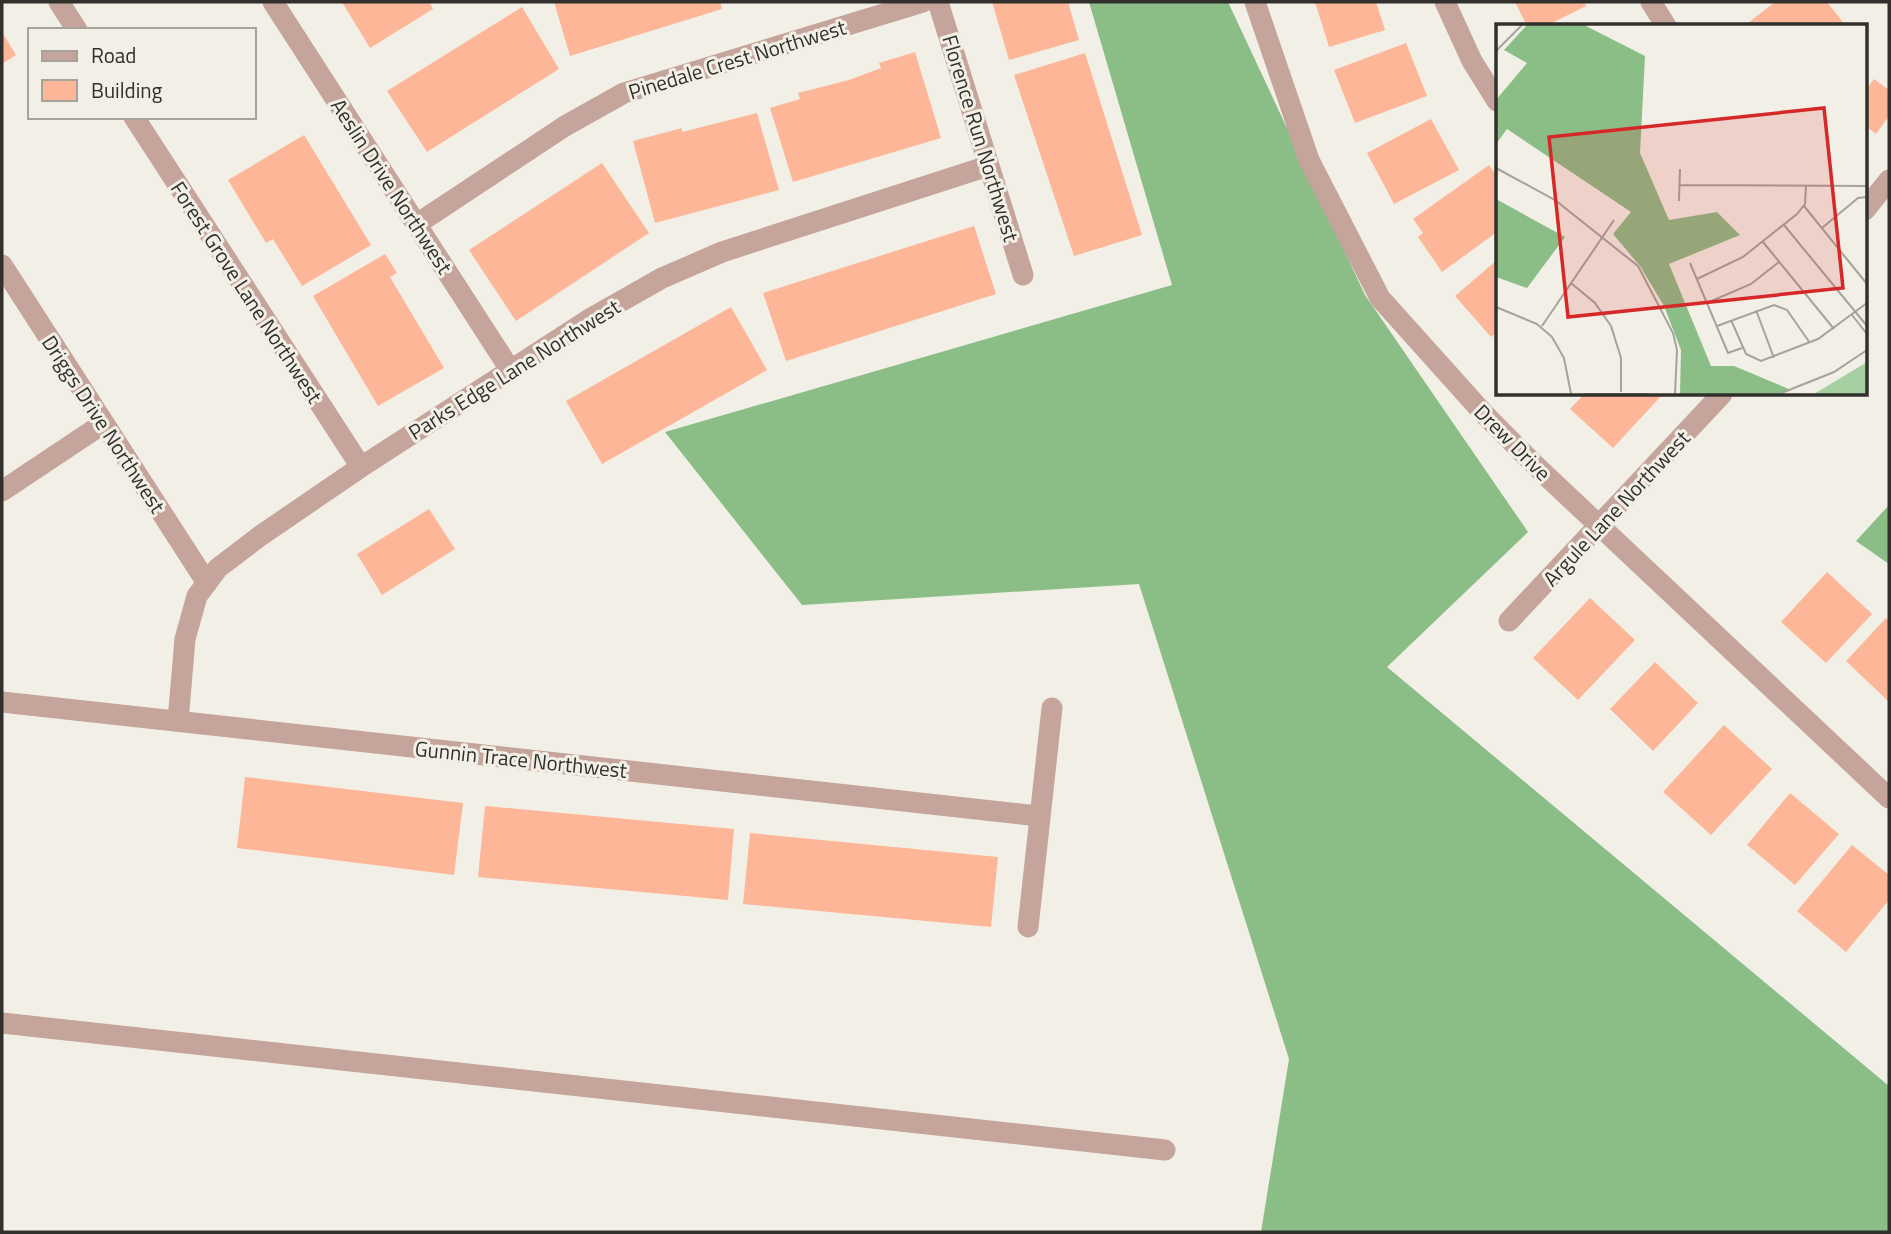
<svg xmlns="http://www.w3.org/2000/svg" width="1891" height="1234" viewBox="0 0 1891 1234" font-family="'Titillium Web',sans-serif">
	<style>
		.forest { fill: #8bbd87 }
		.building { fill: #fdb798 }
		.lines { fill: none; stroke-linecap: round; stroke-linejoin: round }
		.minor { stroke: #c5a49b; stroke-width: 21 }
		.labels { text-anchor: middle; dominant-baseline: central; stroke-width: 6; stroke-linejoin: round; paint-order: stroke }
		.street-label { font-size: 21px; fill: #31302d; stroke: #f2efe6 }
		.inset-road { fill: none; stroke: #a5a39c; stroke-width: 2 }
		.view { fill: #d62828; fill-opacity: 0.15; stroke: #d62828; stroke-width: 3.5 }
		.inset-edge { fill: none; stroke: #31302d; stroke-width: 3.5 }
	</style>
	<rect width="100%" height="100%" fill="#f2efe6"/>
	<path class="forest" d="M1089,2H1228L1365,295L1528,532L1387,667L1889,1086V1232H1261L1289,1059L1139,584L802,605L665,432L1172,285Z
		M1889,505V564L1856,541Z"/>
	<path class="building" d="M342,2H429L433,9L370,48Z
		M554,2H720L722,9L570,56Z
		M992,2H1068L1079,40L1009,60Z
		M1315,2H1376L1385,30L1329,47Z
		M1515,2H1584L1586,6L1546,26H1527Z
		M1775,2H1827L1846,26H1744Z
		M522,7L559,69L427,152L387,91Z
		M2,32L16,55L2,64Z
		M1406,43L1427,96L1355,123L1334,70Z
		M915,52L941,138L793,182L770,108L800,99L798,93L849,80L881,68L879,63Z
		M1085,53L1142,235L1074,256L1014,75Z
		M1874,79L1889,90V116L1876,134L1868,128L1865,133V91Z
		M757,113L779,190L655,223L633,141L682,128V132Z
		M1431,119L1459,170L1394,204L1367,153Z
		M304,135L371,245L302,286L273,239L266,243L228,180Z
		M602,163L649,233L516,321L469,250Z
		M1489,165L1497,176V232L1442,272L1418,237L1423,233L1413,219Z
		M974,226L996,294L786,361L763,293Z
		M385,254L397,273L390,277L444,368L378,406L313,296Z
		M1497,260V332L1491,337L1455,296Z
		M731,307L767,370L602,464L566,401Z
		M1584,394H1663L1613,448L1570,409Z
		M429,509L455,549L382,595L357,554Z
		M1827,572L1872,614L1826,663L1781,622Z
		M1590,598L1635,640L1578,700L1533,658Z
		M1886,618L1889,621V702L1846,661Z
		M1655,662L1698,703L1653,751L1610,709Z
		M1724,725L1772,769L1711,835L1663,792Z
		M245,777L463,803L454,875L237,848Z
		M1790,793L1839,834L1795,885L1747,845Z
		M485,806L734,829L728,900L478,877Z
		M750,833L998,857L991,927L743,904Z
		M1852,845L1889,875V900L1846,952L1797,911Z"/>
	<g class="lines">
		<path class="minor" d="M59,2L77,30
			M273,2L511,371
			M938,2L1023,275
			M1255,2L1309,160L1380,298L1485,415L1538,468L1889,798
			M1445,2L1472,61L1497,101
			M1651,2L1666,26
			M134,117L361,467
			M1865,210L1889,180
			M417,224L565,126L624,93L923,2
			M2,265L207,583
			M2,491L104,423
			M1509,621L1722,394
			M2,702L1039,816
			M178,721L185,639L197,596L218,568L260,536L361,467L588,320L662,278L722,252L988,166
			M1028,927L1052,708
			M2,1023L1165,1150"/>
	</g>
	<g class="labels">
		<g class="street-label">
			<text transform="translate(737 59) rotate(-17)">Pinedale Crest Northwest</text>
			<text transform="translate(981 138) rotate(73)">Florence Run Northwest</text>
			<text transform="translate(392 186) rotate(57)">Aeslin Drive Northwest</text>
			<text transform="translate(247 292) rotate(57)">Forest Grove Lane Northwest</text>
			<text transform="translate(514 369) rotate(-32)">Parks Edge Lane Northwest</text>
			<text transform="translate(104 424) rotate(57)">Driggs Drive Northwest</text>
			<text transform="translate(1513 442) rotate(45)">Drew Drive</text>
			<text transform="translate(1616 508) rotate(-47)">Argule Lane Northwest</text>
			<text transform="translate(521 759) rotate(6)">Gunnin Trace Northwest</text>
		</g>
	</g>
	<g transform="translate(1496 24)">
		<rect width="371" height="371" fill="#f2efe6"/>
		<path d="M371,338V370H318Z" fill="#a6d0a2"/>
		<path d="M31,1H88L149,32L144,129L173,196L221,188L244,211L173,240L215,342H238L295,366L283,370H184L185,326L168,282L144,242L117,210L135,188L11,105L0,120V76L31,39L8,26ZM0,175L69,213L31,264L0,253Z" fill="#8bbd87"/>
		<path class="inset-road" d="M0,27L26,1M0,144L59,176L142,242L177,309L181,326L179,370M184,161L371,162M183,177L184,145M308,182L371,260M288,201L371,302M326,204L362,174L371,173M267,218L338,305M194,239L232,329L246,324M201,255L247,233L301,190L309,180L310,162M75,259L99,279L115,302L125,334V368M211,279L255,260L283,238M0,283L41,300L56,313L68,334L75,370M260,286L278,334M356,291L371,310M235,296L250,330L265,337L322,315L371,279M46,302L118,196M221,302L278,281L291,286L314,319M89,370H151M283,370L338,348L371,326"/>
		<path class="view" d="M328,84L347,264L72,293L53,113Z"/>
		<rect width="371" height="371" class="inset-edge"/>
	</g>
	<rect width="1891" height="1234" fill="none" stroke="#31302d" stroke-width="7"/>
	<rect x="28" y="28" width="228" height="91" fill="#f2efe6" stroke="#a5a39c" stroke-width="2"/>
	<rect x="42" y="51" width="35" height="10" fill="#c5a49b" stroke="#a5a39c" stroke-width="2"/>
	<text x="91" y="63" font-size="21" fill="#31302d">Road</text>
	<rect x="42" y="80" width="35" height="21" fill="#fdb798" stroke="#a5a39c" stroke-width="2"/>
	<text x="91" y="98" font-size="21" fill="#31302d">Building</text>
</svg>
